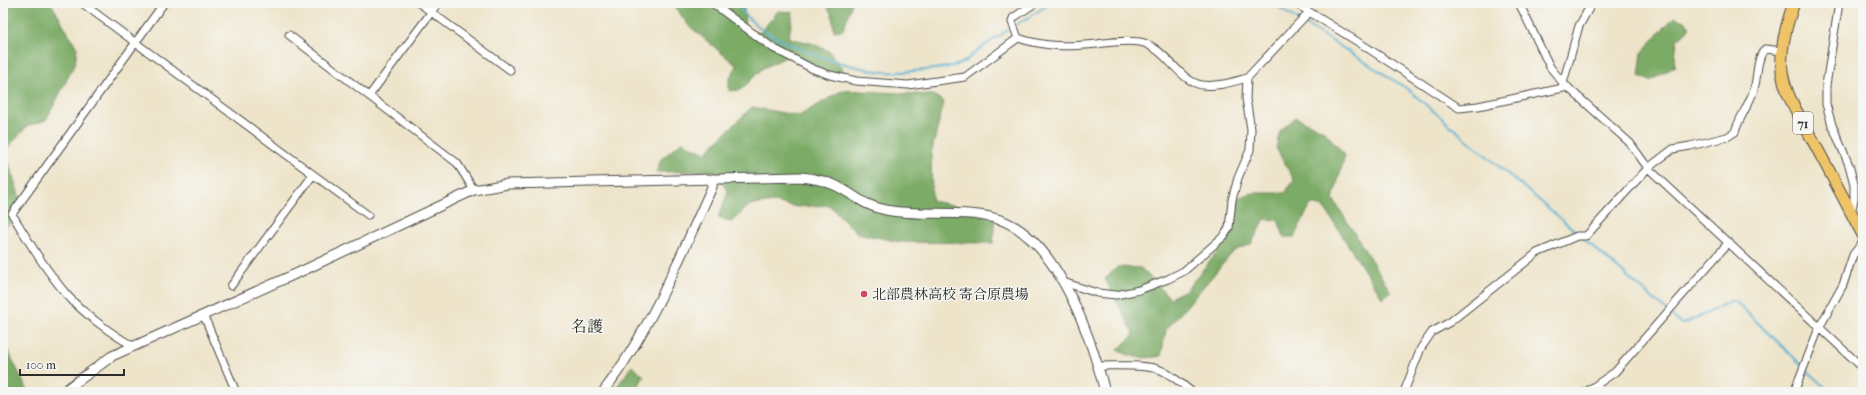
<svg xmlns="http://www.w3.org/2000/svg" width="1866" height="395" viewBox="0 0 1866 395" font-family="'IM FELL French Canon','Noto Serif JP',serif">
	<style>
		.forest { fill: #7bab66; stroke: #536b48 }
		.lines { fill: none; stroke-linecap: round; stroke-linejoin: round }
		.stream { stroke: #56b0d3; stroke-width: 2 }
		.minor-casing { stroke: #484743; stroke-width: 9 }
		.tertiary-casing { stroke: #484743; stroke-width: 11 }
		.primary-casing { stroke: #484743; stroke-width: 13 }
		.minor { stroke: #fff; stroke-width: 7 }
		.tertiary { stroke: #fff; stroke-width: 9 }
		.primary { stroke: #efc469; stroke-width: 11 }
		.poi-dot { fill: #d1495b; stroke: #f6f6f2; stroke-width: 1.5 }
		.labels { text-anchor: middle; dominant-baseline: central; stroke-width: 3; stroke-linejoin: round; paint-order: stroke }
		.shield { fill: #f6f6f2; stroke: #686867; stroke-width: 1 }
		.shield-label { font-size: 13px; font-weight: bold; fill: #2b2b2b }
		.poi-label { font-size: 14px; fill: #2b2b2b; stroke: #f6f6f2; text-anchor: start }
		.quarter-label { font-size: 16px; fill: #2b2b2b; stroke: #f6f6f2 }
	</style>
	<rect width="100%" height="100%" fill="#f6f6f2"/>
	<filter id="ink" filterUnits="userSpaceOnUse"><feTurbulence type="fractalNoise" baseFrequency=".025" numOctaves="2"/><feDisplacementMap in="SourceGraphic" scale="8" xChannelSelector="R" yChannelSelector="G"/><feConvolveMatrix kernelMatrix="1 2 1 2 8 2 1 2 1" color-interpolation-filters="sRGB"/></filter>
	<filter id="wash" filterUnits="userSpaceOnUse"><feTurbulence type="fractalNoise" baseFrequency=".012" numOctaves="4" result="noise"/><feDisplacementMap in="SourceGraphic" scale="16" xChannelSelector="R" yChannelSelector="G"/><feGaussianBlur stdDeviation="0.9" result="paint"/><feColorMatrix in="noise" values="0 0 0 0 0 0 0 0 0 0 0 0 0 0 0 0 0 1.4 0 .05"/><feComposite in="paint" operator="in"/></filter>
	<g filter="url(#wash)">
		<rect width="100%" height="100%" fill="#eee4ca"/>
		<path class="forest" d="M3,3H51L77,48L75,64L46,120L27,126L5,151L20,199L16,219L3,229V28L8,23L3,9Z
			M670,3H744L745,29L760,33L778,11L793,12L789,38L811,43L829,51L844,72L830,74L790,55L763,68L741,90L729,91V80L737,66L688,25L673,4Z
			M825,3H852L843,30L834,31L832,15Z
			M1674,17L1685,21L1690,28L1677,40L1674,67L1650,81L1639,76L1642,52Z
			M843,90L933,95L944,102L931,154L932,201L995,214L993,243L900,242L857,233L829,205L797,207L774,202L750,205L731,222L718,217L728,192L714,171L656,172L661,159L682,142L705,153L752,107L799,116Z
			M1296,117L1324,131L1345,155L1333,199L1391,292L1382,298L1324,207L1311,204L1294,237H1284L1278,220L1265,219L1251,244L1234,251L1166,330L1161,356C1144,359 1134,359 1118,350L1134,334L1105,279L1117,267L1141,268L1170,298L1186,290L1219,250L1237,198L1253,193H1285L1294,180L1276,148L1280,131Z
			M3,341L27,389V392H3Z
			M632,366L644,376L635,392H613Z"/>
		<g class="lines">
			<path class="stream" d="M738,3C753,40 847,68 884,72C900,73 946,69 960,64C967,61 973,54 979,49C990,42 1001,35 1012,27
				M1272,3L1298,20
				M1302,22L1406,88L1579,234
				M1016,25L1051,3
				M1583,238L1666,310
				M1669,313L1680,323L1684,324L1701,315L1708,313L1730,301L1736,302L1830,392"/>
		</g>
	</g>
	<g filter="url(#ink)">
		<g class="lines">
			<g class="minor-casing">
				<path id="minor" d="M82,3L368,215
					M419,3L510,70
					M712,3L773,48L813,69L830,75L856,81L908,85L965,77L1018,38
					M1035,3L1013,18L1012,22L1018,38C1045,47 1069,47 1097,44C1111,42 1125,40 1140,42C1166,47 1178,81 1202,85C1217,87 1232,82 1247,78
					M1295,3L1366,47L1459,108L1478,106L1568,87
					M1519,3L1550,67L1563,83L1630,143L1648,168L1863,368
					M1839,3L1826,85V104L1832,125L1849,165L1854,184V200L1851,212
					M289,35L457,163L474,190
					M1563,83L1579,26L1592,3
					M369,96L438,3
					M1063,282L1097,293L1116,295L1139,290L1168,279L1184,271L1224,236L1229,228L1232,200L1238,178L1250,150L1251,129L1246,99L1247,78L1309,12
					M231,286L313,175
					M204,316L236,392
					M133,346C113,335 83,313 68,296C46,271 29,242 12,214L164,3
					M1098,366C1117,366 1139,364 1158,369C1171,373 1181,384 1192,392
					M1404,392L1421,348L1432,332L1450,322L1537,253L1577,236H1586L1648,168L1673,149L1690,146L1727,137L1735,132C1739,117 1750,104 1754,89C1758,76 1756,59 1765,49L1782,51
					M1586,392L1615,372L1729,242
					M1794,392L1819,328L1843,285L1853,255L1863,242"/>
			</g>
			<g class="tertiary-casing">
				<path id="tertiary" d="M63,392L112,356L302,271L474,190L508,184L800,177C811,178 822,180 832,184C852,192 862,206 886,210C921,217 959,209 994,218C1056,233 1091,337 1105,392
					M603,392C649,332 681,256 712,187L713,179"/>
			</g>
			<g class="primary-casing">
				<path id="primary" d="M1794,3C1786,25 1780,48 1782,71C1785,96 1802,120 1813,141C1830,172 1846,203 1863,235"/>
			</g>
			<use href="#minor" class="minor"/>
			<use href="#tertiary" class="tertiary"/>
			<use href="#primary" class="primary"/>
		</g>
	</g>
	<circle class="poi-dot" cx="864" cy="294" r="4"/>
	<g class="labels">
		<rect class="shield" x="1793" y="112" width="20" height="22" rx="3"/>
		<g class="shield-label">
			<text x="1803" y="123">71</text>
		</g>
		<g class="poi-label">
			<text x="872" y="294">北部農林高校 寄合原農場</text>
		</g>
		<g class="quarter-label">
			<text x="587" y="326">名護</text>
		</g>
	</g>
	<rect width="1866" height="395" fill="none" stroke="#f6f6f2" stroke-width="16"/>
	<path d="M20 369v6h104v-6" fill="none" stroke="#2b2b2b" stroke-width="2"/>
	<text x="26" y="369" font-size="12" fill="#2b2b2b" stroke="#f6f6f2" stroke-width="3" paint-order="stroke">100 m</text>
</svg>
